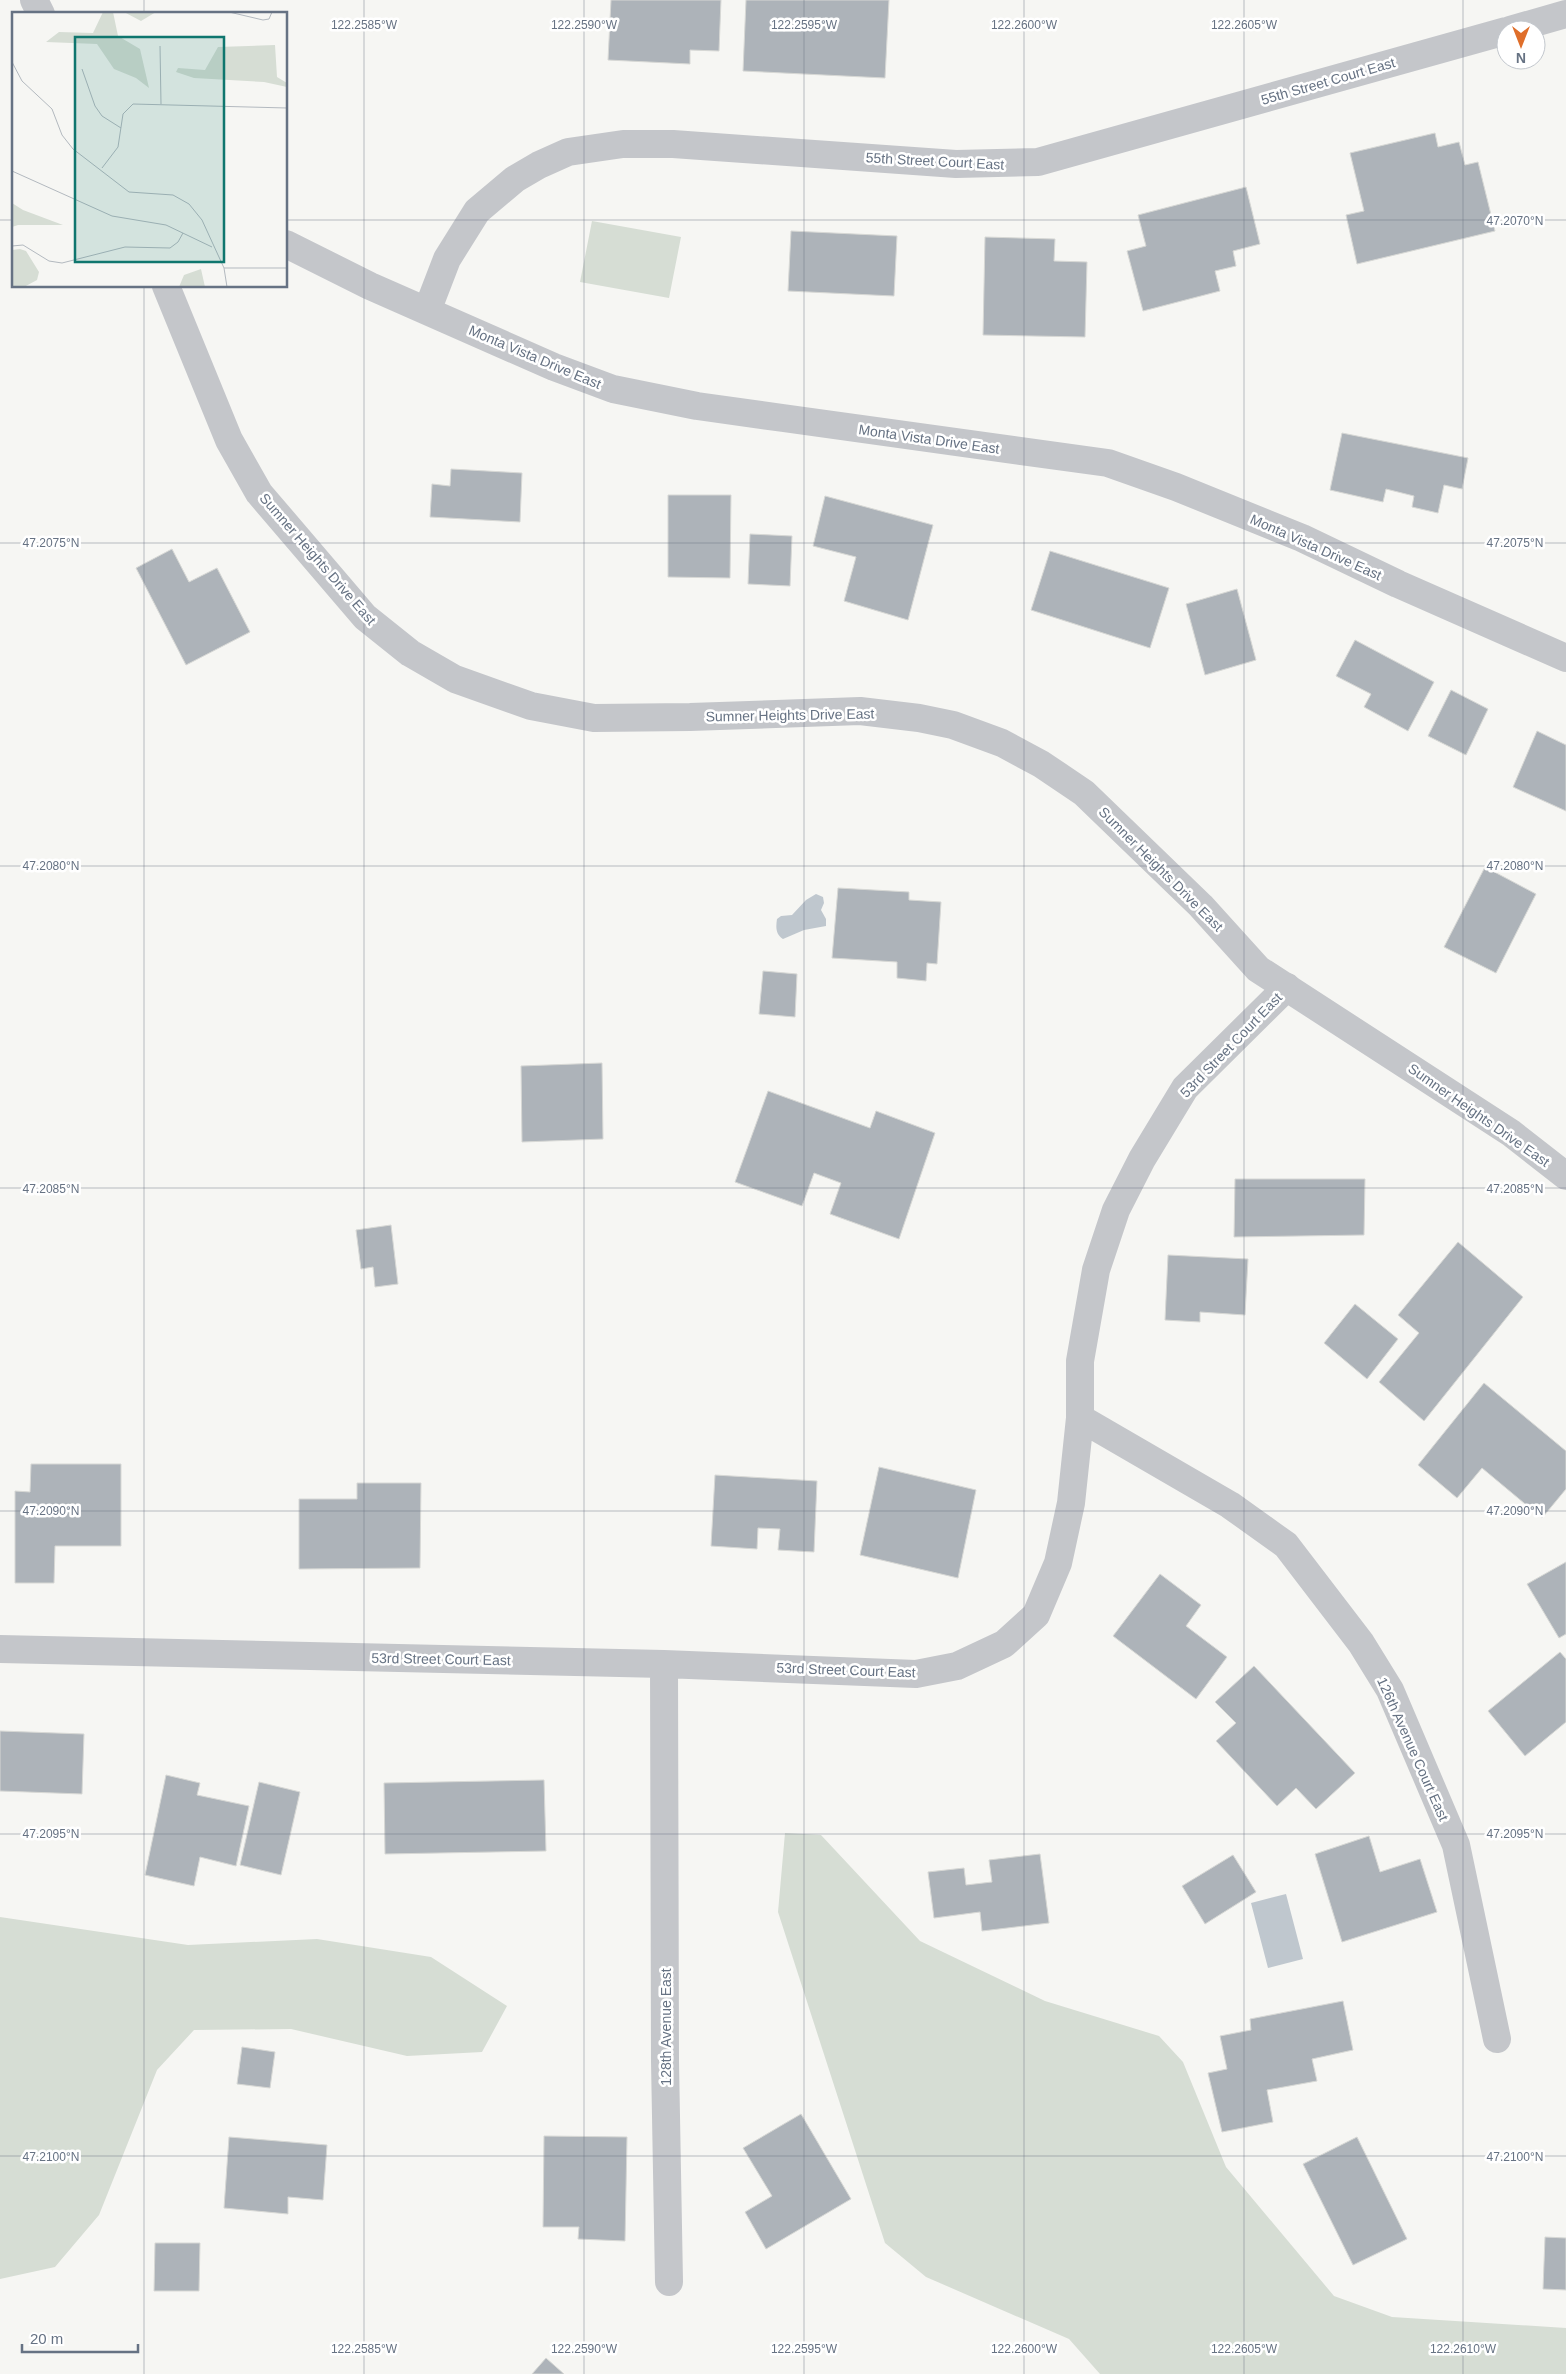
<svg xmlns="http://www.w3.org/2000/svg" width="1566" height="2374" viewBox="0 0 1566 2374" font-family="Arial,sans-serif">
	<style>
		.green { fill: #d6ddd4 }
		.water { fill: #bfc7ce }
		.building { fill: #adb3b9; stroke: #d7d8d5 }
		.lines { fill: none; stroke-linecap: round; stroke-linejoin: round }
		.minor { stroke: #c4c6ca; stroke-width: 28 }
		.tertiary { stroke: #c4c6ca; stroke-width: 28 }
		.ticks { fill: none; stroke: #667283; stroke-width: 1; stroke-opacity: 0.45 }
		.labels { text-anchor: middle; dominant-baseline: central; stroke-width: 5; stroke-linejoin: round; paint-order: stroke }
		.street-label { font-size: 14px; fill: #667283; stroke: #fff }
		.inset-road { fill: none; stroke: #b3b9bf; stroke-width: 1 }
		.view { fill: #0f766e; fill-opacity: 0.15; stroke: #0f766e; stroke-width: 2.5 }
		.inset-edge { fill: none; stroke: #667283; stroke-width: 2.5 }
		.ticks-label { font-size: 12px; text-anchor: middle; fill: #667283; stroke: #fff; stroke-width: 5; stroke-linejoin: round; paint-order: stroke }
	</style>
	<rect width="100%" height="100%" fill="#f6f6f3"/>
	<path class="green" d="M592,221L681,237L669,298L580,282Z
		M785,1833L821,1835L920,1941L1045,2001L1159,2036L1183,2062L1226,2167L1334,2296L1392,2317L1566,2328V2374H1100L1069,2339L926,2277L885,2243L778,1912Z
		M0,1917L188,1945L317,1939L431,1957L507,2006L482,2052L407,2056L291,2029L194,2030L157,2070L99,2215L55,2267L0,2279Z"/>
	<path class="water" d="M816,894L823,897L824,903L821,910L826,919V926L804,930L783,939C775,934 776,926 777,919L781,916L792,915L806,900Z
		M1286,1894L1303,1959L1268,1968L1251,1903Z"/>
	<path class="building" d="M611,0H721L719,51L690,50V64L608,60Z
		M746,0H889L885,78L743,71Z
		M1435,133L1438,147L1459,142L1465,165L1478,162L1495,231L1357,264L1346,215L1364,211L1350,153Z
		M1246,187L1260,244L1233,251L1236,266L1215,271L1220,291L1143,311L1127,251L1146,246L1138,215Z
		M791,231L897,236L894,296L788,291Z
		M985,237L1055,239L1054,261L1087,262L1085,337L983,335Z
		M1342,433L1468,458L1462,489L1444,485L1438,513L1412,507L1414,496L1386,489L1383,502L1330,490Z
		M451,469L522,473L520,522L430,517L432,484L450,486Z
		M668,495H731L730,578L668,577Z
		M825,496L933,525L908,620L844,601L856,557L813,546Z
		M750,534L792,536L790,586L748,584Z
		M172,549L189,582L217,568L250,632L186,665L136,568Z
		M1050,551L1169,588L1150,648L1031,610Z
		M1237,589L1256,660L1205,675L1186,604Z
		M1355,640L1434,682L1408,731L1364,707L1371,694L1336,676Z
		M1451,690L1488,709L1466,755L1428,736Z
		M1537,731L1566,745V811L1513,787Z
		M1485,867L1536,894L1496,973L1444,947Z
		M838,888L909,892V900L941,902L937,964L927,963L926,981L897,978V962L832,958Z
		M763,971L797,974L795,1017L759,1014Z
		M602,1063L603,1139L522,1142L521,1066Z
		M768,1091L870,1128L876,1111L935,1133L899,1239L830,1214L841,1183L814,1173L802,1206L735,1182Z
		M1235,1179H1365L1364,1235L1234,1237Z
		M391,1225L398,1284L375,1287L373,1267L361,1269L356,1230Z
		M1458,1242L1523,1297L1424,1421L1379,1382L1419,1333L1398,1315Z
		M1168,1255L1248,1259L1245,1315L1200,1312V1322L1165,1320Z
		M1355,1304L1398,1339L1367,1379L1324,1343Z
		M1484,1383L1566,1451V1489L1542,1518L1482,1468L1457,1498L1418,1465Z
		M31,1464H121V1546H55L54,1583H15V1491L30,1492Z
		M879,1467L976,1490L958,1578L860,1555Z
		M715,1475L817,1481L814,1552L778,1550L780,1529L758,1528L757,1549L711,1546Z
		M357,1483H421L420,1568L299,1569V1499H357Z
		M1566,1562V1634L1559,1638L1527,1584Z
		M1160,1574L1201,1605L1186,1626L1227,1657L1196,1699L1113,1636Z
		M1560,1652L1566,1659V1722L1525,1756L1488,1711Z
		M1254,1666L1355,1773L1316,1809L1296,1788L1277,1806L1216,1741L1236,1723L1215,1702Z
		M0,1731L84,1734L82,1794L0,1791Z
		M166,1775L200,1783L197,1795L249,1806L236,1866L200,1857L194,1886L145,1875Z
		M544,1780L546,1851L385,1854L384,1783Z
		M259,1782L300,1792L281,1875L240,1865Z
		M1369,1836L1380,1872L1420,1859L1437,1912L1342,1942L1315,1854Z
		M1040,1854L1049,1923L982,1931L980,1912L934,1918L928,1872L964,1868L966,1885L992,1882L989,1860Z
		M1233,1855L1256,1892L1205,1924L1182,1886Z
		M1343,2001L1353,2050L1312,2059L1317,2081L1267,2090L1273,2122L1222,2132L1208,2073L1227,2069L1220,2036L1251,2030L1250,2019Z
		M242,2047L275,2052L270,2088L237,2084Z
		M801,2114L851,2199L766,2249L745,2212L772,2196L743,2148Z
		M544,2136L627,2137L625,2241L578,2239L579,2227H543Z
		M229,2137L327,2145L323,2200L288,2197V2214L224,2208Z
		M1357,2137L1407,2239L1353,2265L1303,2164Z
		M1545,2237L1566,2238V2290L1543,2289Z
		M155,2243H200L199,2291H154Z
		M546,2358L564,2374H532Z"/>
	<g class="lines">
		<path class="minor" d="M1510,30L1566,14
			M286,244L370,286L554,367L613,389L697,406L783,418L1108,463L1176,487L1302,538L1398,584L1566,658
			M427,311L447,259L477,211L515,179L539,165L568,152L623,144H673L956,164L1038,162L1506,31
			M1080,1418L1230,1505L1286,1545L1361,1643L1390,1690L1456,1845L1497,2039
			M0,1649L664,1664L916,1674L957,1666L1004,1644L1036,1615L1058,1563L1071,1503L1080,1418V1361L1096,1270L1116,1210L1142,1159L1185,1088L1287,987
			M664,1664L665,2061L669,2282"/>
		<path class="tertiary" d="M34,0L41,14
			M166,286L229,440L259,493L365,617L410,653L455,679L531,706L594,718L690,717L860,711L919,718L953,725L1002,743L1041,764L1084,793L1201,906L1258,969L1511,1133L1566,1176"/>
	</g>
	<path class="ticks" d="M144,0V14M364,0V2374M584,0V2374M804,0V2374M1024,0V2374M1244,0V2374M1463,0V2374M0,220H14M286,220H1566M144,286V2374M0,543H1566M0,866H1566M0,1188H1566M0,1511H1566M0,1834H1566M0,2156H1566"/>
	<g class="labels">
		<g class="street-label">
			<text transform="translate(1328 81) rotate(-16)">55th Street Court East</text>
			<text transform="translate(935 161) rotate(3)">55th Street Court East</text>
			<text transform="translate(535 357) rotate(23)">Monta Vista Drive East</text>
			<text transform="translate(929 439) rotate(8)">Monta Vista Drive East</text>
			<text transform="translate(1316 547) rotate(24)">Monta Vista Drive East</text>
			<text transform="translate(318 559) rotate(49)">Sumner Heights Drive East</text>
			<text transform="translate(790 715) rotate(-1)">Sumner Heights Drive East</text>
			<text transform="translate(1161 869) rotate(45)">Sumner Heights Drive East</text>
			<text transform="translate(1231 1045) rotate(-46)">53rd Street Court East</text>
			<text transform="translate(1479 1115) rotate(35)">Sumner Heights Drive East</text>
			<text transform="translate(441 1659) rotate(1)">53rd Street Court East</text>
			<text transform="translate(846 1670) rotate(2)">53rd Street Court East</text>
			<text transform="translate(1413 1749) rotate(66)">126th Avenue Court East</text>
			<text transform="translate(666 2027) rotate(-90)">128th Avenue East</text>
		</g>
	</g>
	<g transform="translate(12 12)">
		<rect width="275" height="275" fill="#f6f6f3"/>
		<path d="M91,0H101L106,24L128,37L137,76L124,66L102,57L85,32L34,30L47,20L81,21ZM112,0H144L129,9ZM263,33L265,65L275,71V75L252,70L182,66L164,60L166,56L193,58L206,35ZM0,191L11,198L51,213H6L0,215ZM8,237L14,239L27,260L25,268L12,275H0V238ZM189,257L193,275H167L172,263Z" fill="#d6ddd4"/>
		<path class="inset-road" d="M217,0L251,8L257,7L260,0M148,34L149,92M0,50L10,69L40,97L50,123L61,137L117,180L161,183L177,192L190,208L212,256L215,275M70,57L83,94L90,104L109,116M90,156L106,135L111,102L121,92L275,96M0,159L100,204L154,213L200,235M0,234L11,233L37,249L50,251L113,235L158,236L166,230L171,221M212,256H275"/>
		<path class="view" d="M63,25H212V250H63Z"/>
		<rect width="275" height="275" class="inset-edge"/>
	</g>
	<g class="ticks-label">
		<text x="364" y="29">122.2585°W</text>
		<text x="584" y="29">122.2590°W</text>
		<text x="804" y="29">122.2595°W</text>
		<text x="1024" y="29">122.2600°W</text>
		<text x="1244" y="29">122.2605°W</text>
		<text x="1515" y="225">47.2070°N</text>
		<text x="1515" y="547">47.2075°N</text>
		<text x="51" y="547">47.2075°N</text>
		<text x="1515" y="870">47.2080°N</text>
		<text x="51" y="870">47.2080°N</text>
		<text x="1515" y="1193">47.2085°N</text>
		<text x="51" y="1193">47.2085°N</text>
		<text x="1515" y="1515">47.2090°N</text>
		<text x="51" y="1515">47.2090°N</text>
		<text x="1515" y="1838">47.2095°N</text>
		<text x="51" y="1838">47.2095°N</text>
		<text x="51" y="2161">47.2100°N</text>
		<text x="1515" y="2161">47.2100°N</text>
		<text x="364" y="2353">122.2585°W</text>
		<text x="584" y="2353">122.2590°W</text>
		<text x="804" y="2353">122.2595°W</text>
		<text x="1024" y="2353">122.2600°W</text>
		<text x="1244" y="2353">122.2605°W</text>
		<text x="1463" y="2353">122.2610°W</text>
	</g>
	<g transform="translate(1521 45) rotate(180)"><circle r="24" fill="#ffffff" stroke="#c2c7cd"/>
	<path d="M0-4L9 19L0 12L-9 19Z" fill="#df6e2a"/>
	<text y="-8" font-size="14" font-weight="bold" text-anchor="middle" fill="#667283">N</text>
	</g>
	<path d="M22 2344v8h116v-8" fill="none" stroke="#667283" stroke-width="2.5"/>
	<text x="30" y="2344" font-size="15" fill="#667283" stroke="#ffffff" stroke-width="4" paint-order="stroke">20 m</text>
</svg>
